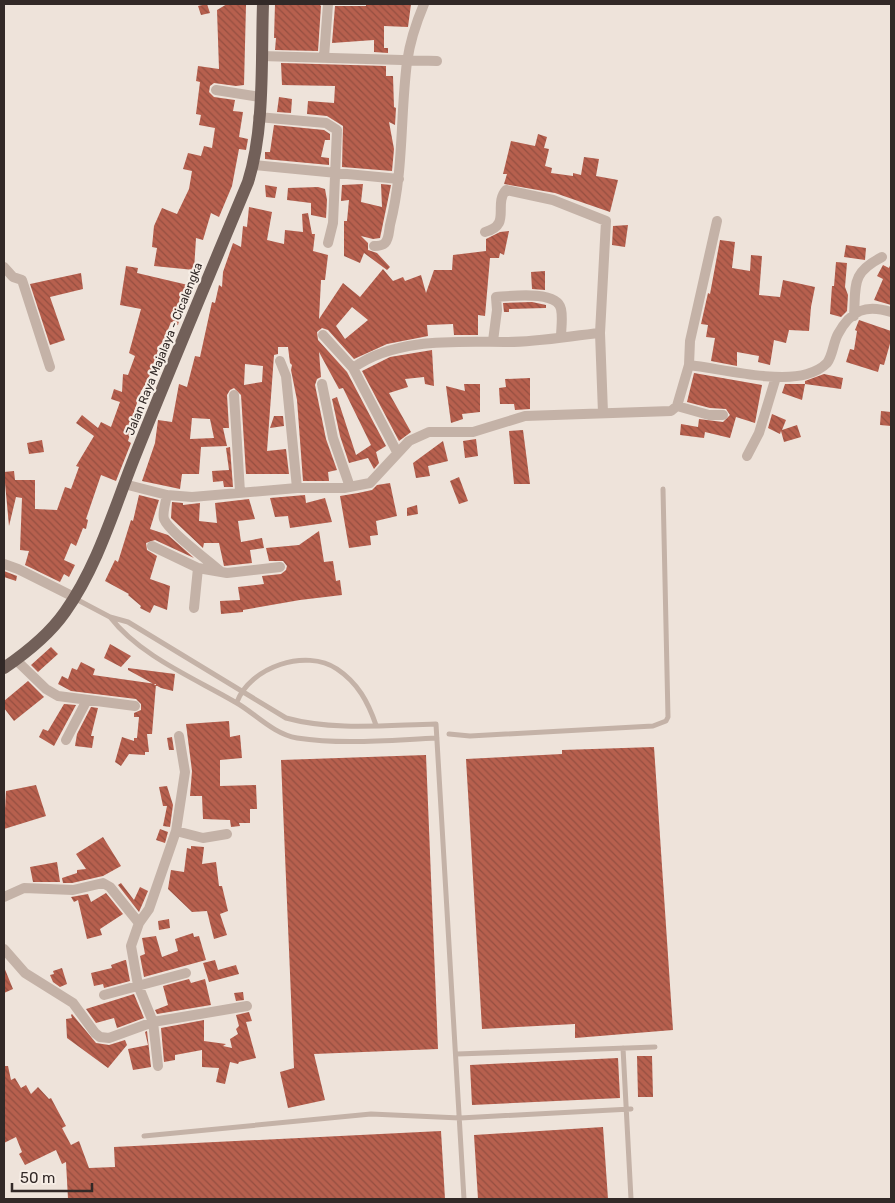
<svg xmlns="http://www.w3.org/2000/svg" width="895" height="1203" viewBox="0 0 895 1203" font-family="Rubik,sans-serif">
	<style>
		.building { fill: url(#building-back-hatch); fill-rule: evenodd }
		.lines { fill: none; stroke-linecap: round; stroke-linejoin: round }
		.service { stroke: #c4b2a7; stroke-width: 5 }
		.minor { stroke: #c4b2a7; stroke-width: 10 }
		.primary { stroke: #726059; stroke-width: 12 }
		.labels { text-anchor: middle; dominant-baseline: central; stroke-width: 4.5; stroke-linejoin: round; paint-order: stroke }
		.street-label { font-size: 12px; fill: #322927; stroke: #f6ede5 }
	</style>
	<defs>
		<pattern id="building-back-hatch" width="6" height="6" patternUnits="userSpaceOnUse" patternTransform="scale(1.25)"><rect width="6" height="6" fill="#b7604e"/><path d="M-1 5l2 2M0 0l6 6M5-1l2 2" fill="none" stroke="#954f41"/></pattern>
	</defs>
	<rect width="100%" height="100%" fill="#eee3da"/>
	<path class="building" d="M207,4L210,13L201,15L198,6Z
		M227,4L246,5L244,85L236,86L214,83L210,86L209,92L214,97L235,100L233,111L243,112L239,137L248,139L246,150L239,149L232,186L219,217L211,213L203,240L196,238L194,270L154,266L157,248L152,247L154,226L162,208L177,214L189,189L192,171L183,169L188,153L201,156L204,146L212,148L215,128L199,125L201,115L196,114L200,82L196,81L198,66L219,69L217,10Z
		M275,4H319L321,6L318,51L275,50L276,38H274Z
		M366,4H411L408,27L384,26V48H388V53L374,52V40L332,43L335,6H366Z
		M281,63L386,66V76H393L394,107L396,108L395,125L389,122L394,149L392,171L342,167L343,126L327,116L307,114L308,101L334,103L335,86L282,85Z
		M279,97L292,99L291,113L277,112Z
		M274,125L324,130L330,134V140H325L321,157L329,158V165L265,159V152H270Z
		M538,134L547,137L544,148L549,149L545,166L552,168L551,173L573,176V173L581,175L584,157L599,159L596,176L618,180L610,212L555,193L504,184L507,174H503L511,141L535,146Z
		M363,184L361,202L382,207L381,184L391,185L380,238L373,239L361,236L368,243V250L377,253L390,267L387,270L364,253L360,263L344,256V221H347L349,200L341,201L342,185Z
		M265,185L277,187L275,198L266,197Z
		M318,187L325,189L327,200L326,218L311,215V203L287,200L288,188Z
		M249,207L272,212L267,240L284,244L285,230L303,232L302,214L308,213L312,234H315L313,251L328,255L325,280H321L319,319L343,283L360,297L383,269L393,281L403,277L405,281L421,275L426,293L434,270H452L453,255L486,251V239L500,232L509,231L504,255L500,253L499,258H490L485,316L478,315V335H454L453,324L427,325L428,336L387,344L354,359L328,330L322,328L317,332L318,340L347,372L386,446L376,452L379,463L374,469L368,458L349,463L340,436L332,399L337,397L356,455L371,445L343,388L339,389L319,352L321,377L317,379L315,385L326,439L337,470L328,472L329,481H303L297,400L291,370L292,365L290,363L288,347H278V354L274,355L267,451L286,449L289,474H246L241,395L234,388L230,390L227,395L229,428H223L227,446L201,447L199,474H182L180,489L142,481L155,443L158,420L172,422L179,384L187,387L195,356L200,357L212,302L215,303L219,285L222,287L223,272L233,243L241,247L243,226L247,227ZM352,307L368,320L345,339L336,326ZM245,364L263,366L262,382L244,385ZM192,418L210,419L214,438L190,439Z
		M628,225L625,247L612,245L613,226Z
		M720,240L735,242L732,268L750,271L751,255L762,256L759,295L780,297L783,280L815,287L811,307L809,331L789,330L786,343L774,340L770,365L758,362L759,356L737,352V366L711,361L715,338L706,337L708,325L701,324L708,293L710,294Z
		M846,245L866,248L865,260L844,257Z
		M836,262L847,263L845,287L848,295L847,311L841,317L830,314L832,286H834Z
		M891,263V305L874,300L883,279L877,276L883,265L889,268Z
		M126,266L138,268L137,273L188,285L178,325L171,322L162,345L160,344L148,380L141,391L128,430L131,431L128,441L131,443L116,481L101,475L86,519L88,520L86,529L83,528L76,546L71,543L64,560L75,565L69,577L64,574L60,582L25,565L29,551L20,550L22,498L16,497L9,526L4,472L14,471L15,480H35V509L57,510L65,487L71,489L79,467L76,466L94,436L76,423L82,415L98,428L101,422L111,427L120,402L111,399L114,389L122,392L123,374L128,375L135,356L129,353L141,309L120,305Z
		M545,271V290L532,289L531,272Z
		M81,273L83,289L50,297L65,340L50,345L30,284Z
		M532,302L546,305V308L509,309V312H504L503,303Z
		M859,320L891,331V340L884,365L880,364L878,372L846,362L850,349L854,350L857,331L855,330Z
		M432,350L434,386L425,384L424,377L405,379L408,387L389,393L411,432L399,441L362,371L390,357Z
		M694,373L762,385L755,423L736,417L730,438L705,432L704,438L680,435L681,424L698,427L699,419L723,422L730,415L726,409L710,408L687,402Z
		M824,374L843,378L841,389L805,384L802,400L782,393L785,384H805V381Z
		M530,378V409L515,410L514,404H500L499,388L506,387L505,379Z
		M464,384H480V412L462,414L463,419L451,423L446,386L465,391Z
		M881,411L891,412V426L880,425Z
		M772,414L786,420L782,430L797,425L801,437L784,442L781,431L780,434L768,428Z
		M274,416H283L284,426L270,428Z
		M523,430L530,484H514L509,431Z
		M476,439L478,456L465,458L463,441Z
		M42,440L44,452L29,454L27,443Z
		M443,441L448,461L428,466L430,476L416,478L413,463Z
		M230,447L233,487H224L223,481L213,482L212,471L229,470L226,448Z
		M459,477L468,501L459,504L450,481Z
		M390,483L397,516L376,521L378,535L370,536L371,545L349,548L340,496L358,493L372,490L377,485Z
		M139,495L159,500L150,529L168,535L194,558L155,540L146,543L147,550L157,556L150,579L170,586L167,610L154,605L150,613L140,608L141,606L128,595L129,594L105,581L115,560L118,562L131,520L133,521Z
		M305,495L306,503L325,498L332,522L290,528L288,516L275,517L270,498Z
		M249,499L255,519L238,521L241,542L262,538L264,548L250,550L252,563L224,566L219,543H204L203,548L171,518L172,502L183,503V505L200,503L199,521L217,523L215,503Z
		M417,505L418,514L407,516V508Z
		M319,531L324,562L333,561L336,581L340,580L342,595L300,600L243,610V612L221,614L220,601L240,600L238,587L264,584L262,576L281,574L286,570L287,566L283,561H269L266,548L299,545Z
		M4,571L17,576L16,581L4,577Z
		M110,644L131,656L121,667L104,658Z
		M51,647L58,654L38,672L31,665Z
		M81,662L95,669L93,675L156,684L152,734H147L149,752H145V755L129,754L121,766L115,762L122,737L134,741V738H137L139,717H134V713L141,710V704L136,699L71,691L58,684L62,676L68,679L72,668L77,670Z
		M128,668L175,674L173,691L161,688L128,670Z
		M28,681L44,697L14,721L4,708V701Z
		M64,704L76,705L54,746L39,737L43,729L48,731Z
		M91,707L98,708L91,736H94L92,748L75,746L77,734Z
		M229,721L230,737L240,735L242,758L220,760V786L256,785L257,809H250V823H239L240,826L231,827L230,820L203,819L202,796H190L192,771L186,724Z
		M172,737L174,750H169L167,738Z
		M654,747L673,1030L575,1038V1024L482,1029L466,759L562,754V750Z
		M426,755L438,1049L314,1054L325,1100L288,1108L280,1072L294,1068L281,760Z
		M36,785L46,816L4,829L6,791Z
		M167,786L173,805L170,827L163,826L167,806H163L159,787Z
		M160,829L168,832L165,843L156,840Z
		M103,837L121,866L103,876L72,883H63L62,878L77,873V870L86,869L76,854Z
		M191,846L204,847L202,864L216,862L219,886H222L228,911L220,914L227,935L214,939L207,911L192,912L168,889L171,870L184,872L187,848L191,849Z
		M57,862L60,882H33L30,867Z
		M121,883L134,900L140,887L148,891L139,912L118,885Z
		M106,893L123,914L100,929L102,935L87,939L78,900L74,902L71,897L88,894L91,902Z
		M169,919L170,928L159,930L158,921Z
		M193,933L194,937L199,936L206,960L144,977L140,956L145,954L142,938L156,936L162,957L178,951L175,939Z
		M125,960H126L130,981L104,988L103,984L94,986L91,973L112,968L111,965Z
		M215,960L218,970L236,965L239,974L209,982L203,963Z
		M4,967L13,989L4,993Z
		M62,968L67,984L60,987L53,982L50,975L54,974L53,971Z
		M189,979L191,983L205,979L211,1005L157,1014L155,1010L168,1005L163,986Z
		M243,992L244,1000L236,1001L234,993Z
		M134,994L144,1018L117,1028L114,1018L96,1023L86,1009Z
		M249,1012L252,1021L246,1022L256,1058L239,1062L238,1064L230,1062L225,1084L216,1082L219,1068L202,1067V1050L175,1055V1060L164,1062L161,1028L204,1020V1041L226,1044L223,1046L232,1048L230,1039L238,1034L236,1029L239,1026L236,1015Z
		M72,1014L96,1043L109,1045L125,1040L127,1045L108,1068L67,1038L66,1019L72,1018L71,1015Z
		M147,1031L151,1067L133,1070L128,1049L148,1045L145,1032Z
		M637,1056H652L653,1097H638Z
		M618,1058L620,1098L472,1105L470,1065Z
		M4,1066H8L11,1080L15,1078L21,1088L26,1085L31,1094L38,1087L49,1099L51,1098L66,1126L62,1128L71,1145L79,1141L89,1168L115,1167L114,1147L441,1131L445,1199H68L66,1162L62,1164L56,1150L25,1165L19,1154L22,1152L16,1137L4,1143Z
		M603,1127L608,1199H478L474,1135Z"/>
	<g class="lines">
		<path class="service" d="M74,598L110,617L128,622L286,718C333,731 387,725 436,724L464,1199
			M110,617C140,656 194,678 235,702C255,713 273,734 297,738C343,745 391,740 437,738
			M237,702C250,667 306,648 337,669C358,683 368,702 376,725
			M449,734L470,736L653,726L666,721L668,717L663,489
			M623,1048L631,1199
			M457,1054L655,1047
			M144,1136L371,1114L460,1118L631,1109"/>
		<path class="minor" d="M261,56L437,61
			M324,57L328,4
			M216,90L260,97
			M258,117L326,123L337,130L333,223L328,243
			M253,165L399,179
			M485,232C512,225 493,205 506,190L553,200L606,221L600,333L603,413
			M374,246C378,246 382,246 385,243C389,239 389,230 390,225C404,171 400,117 407,62C410,41 416,23 424,4
			M4,267L13,277L22,280L50,367
			M854,316C856,284 851,273 882,257
			M323,335L353,368L397,452
			M493,341L497,310L496,297C511,296 557,290 561,309C563,318 561,329 561,337
			M280,361L286,376L297,488
			M689,365L690,341L717,221
			M353,368C396,337 458,342 508,342C539,342 570,336 600,333
			M322,384L333,438L350,487
			M234,395L240,492
			M677,406L709,415H723
			M747,456L759,433L776,377
			M124,484L167,495L192,497L297,488H344L370,483L409,441L429,432H473L525,416L671,411L677,406L689,365C722,369 777,383 807,374C814,372 822,368 827,363C833,355 833,343 838,334C851,310 866,304 891,312
			M167,495C166,501 162,513 164,519C169,532 208,560 220,571
			M152,546L198,568L227,573L280,567
			M4,564L18,569L74,597
			M194,608L198,568
			M16,660L46,689L58,696L135,706
			M179,736L185,772L176,831L149,909L139,923L131,946L138,985L153,1022L247,1006
			M66,740L87,700
			M176,831L203,838L227,834
			M4,897L24,888L73,890L103,883L110,887L139,923
			M4,949L25,973L73,1003L95,1033L100,1037L109,1038L153,1022L158,1066
			M104,995L186,973"/>
		<path class="primary" d="M4,668C26,653 49,635 65,612C99,564 115,505 137,451C173,361 211,271 248,182C265,128 261,60 263,4"/>
	</g>
	<g class="labels">
		<g class="street-label">
			<text transform="translate(164 349) rotate(-68)">Jalan Raya Majalaya - Cicalengka</text>
		</g>
	</g>
	<rect width="895" height="1203" fill="none" stroke="#322927" stroke-width="10"/>
	<path d="M12 1183v8h80v-8" fill="none" stroke="#322927" stroke-width="2.5"/>
	<text x="20" y="1183" font-size="15" fill="#322927" stroke="#f6ede5" stroke-width="4" paint-order="stroke">50 m</text>
</svg>
